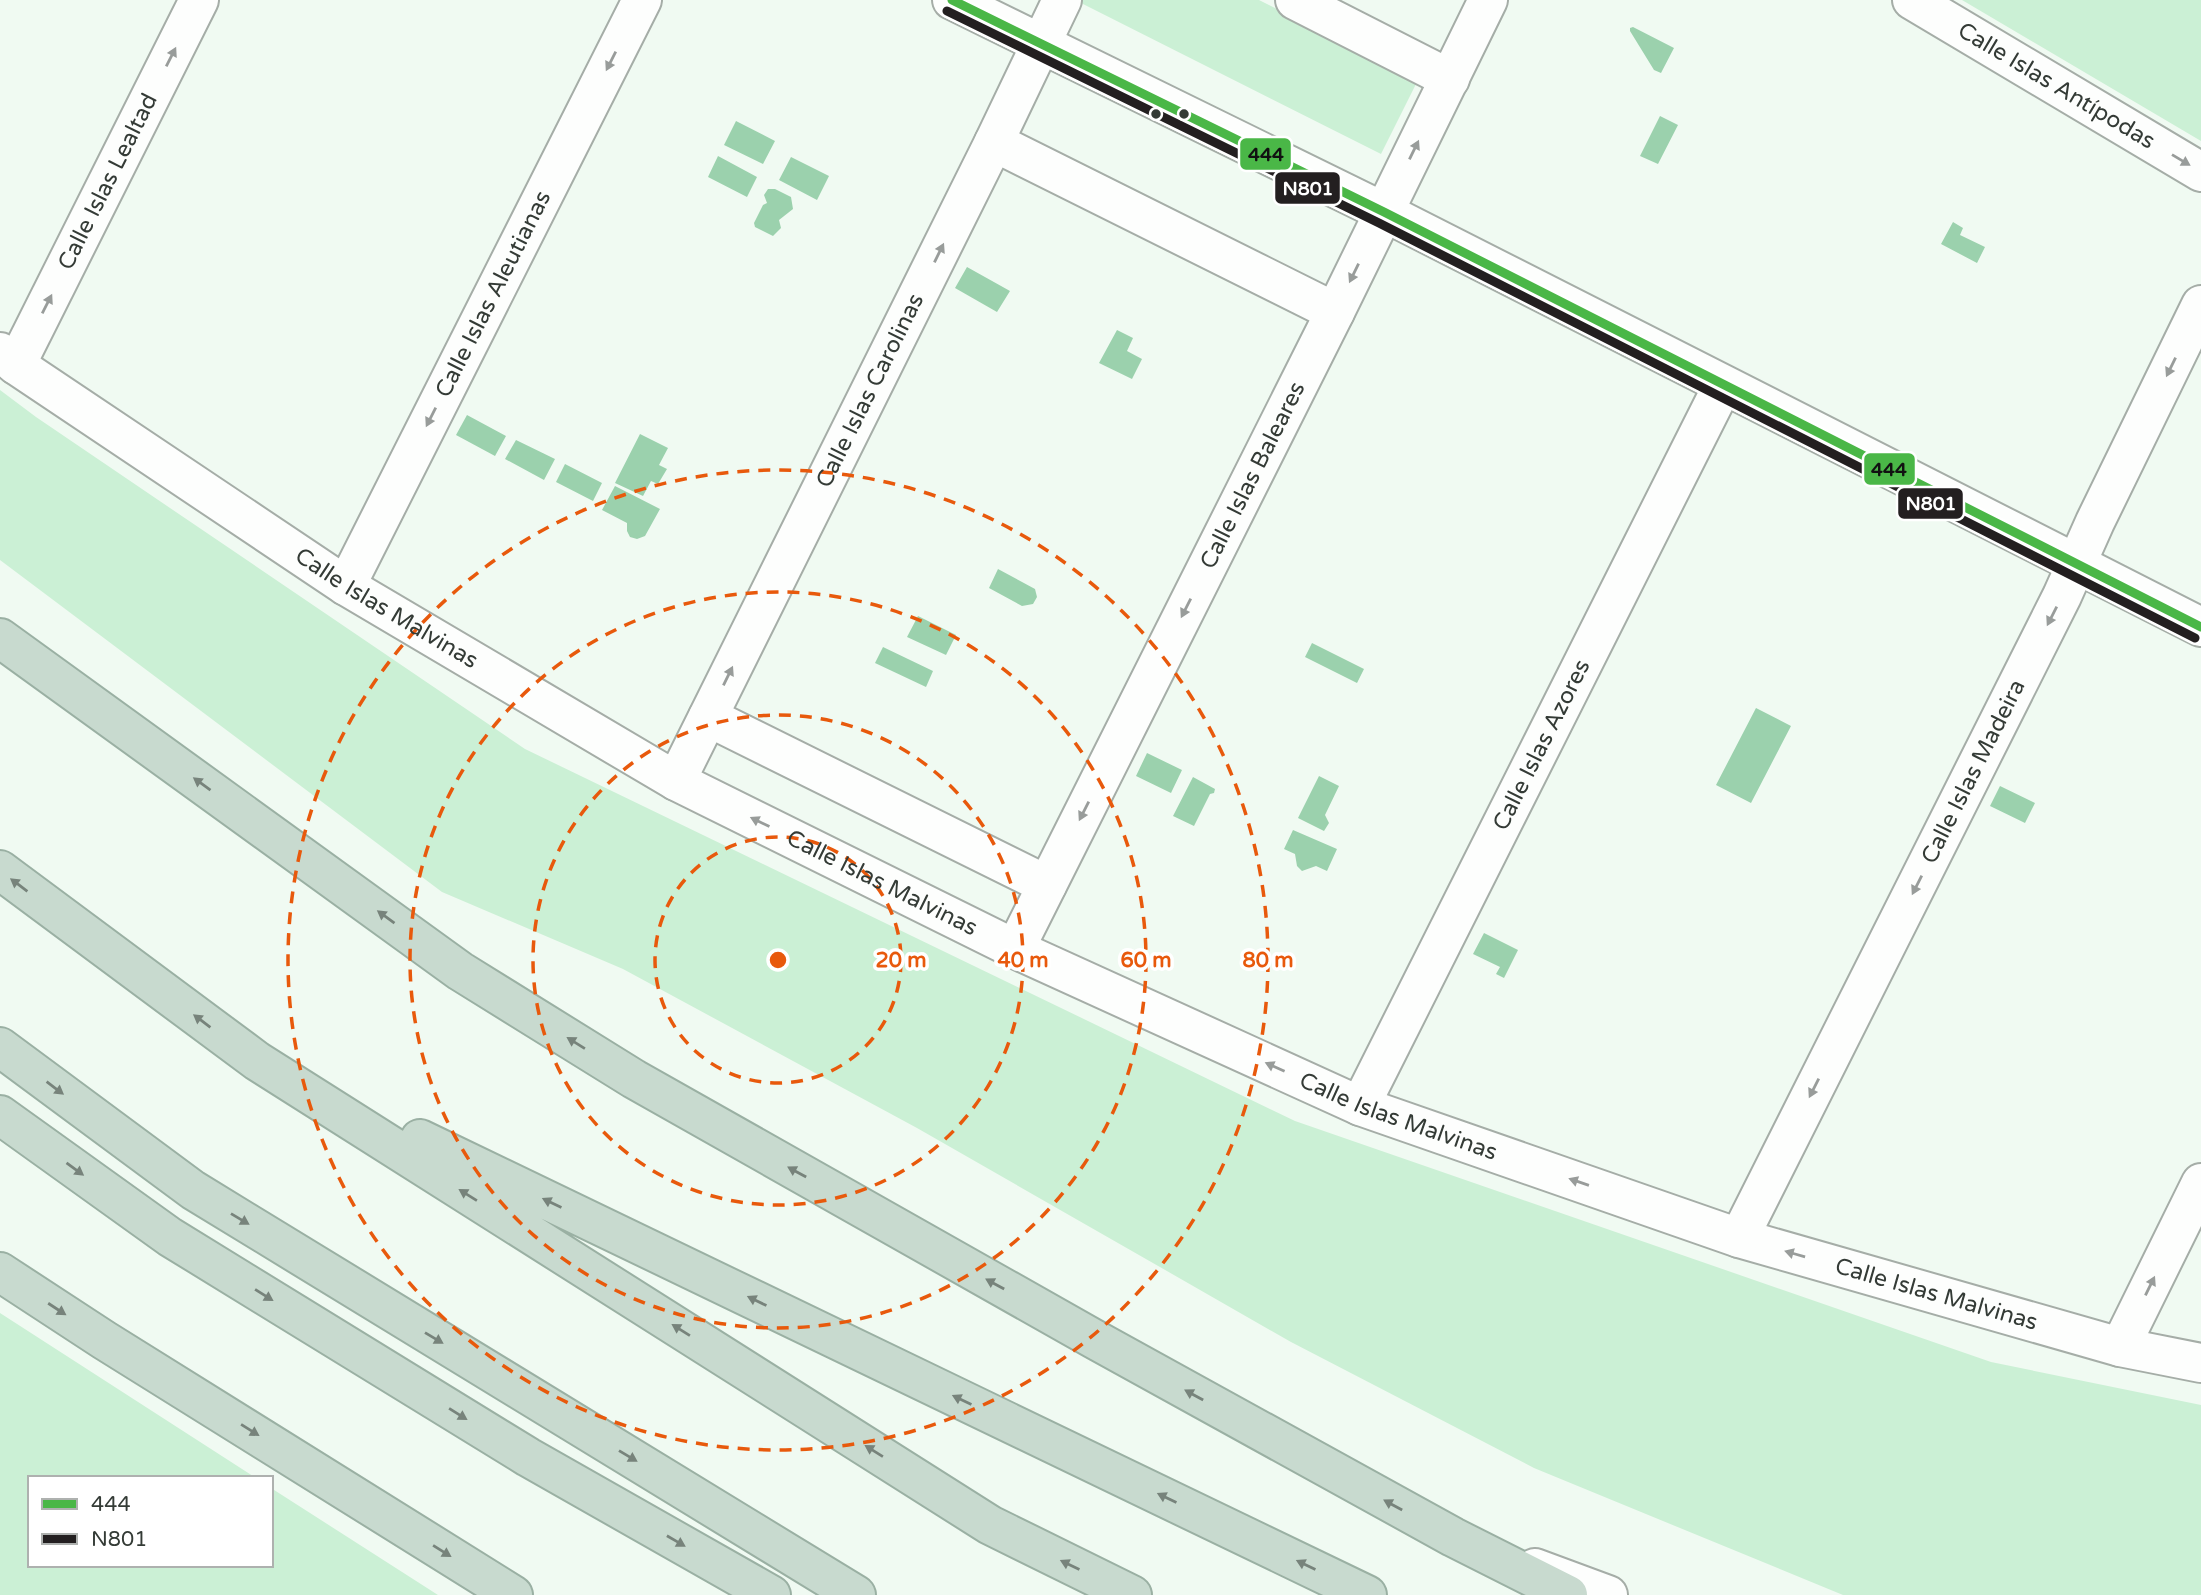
<svg xmlns="http://www.w3.org/2000/svg" width="2201" height="1595" viewBox="0 0 2201 1595" font-family="'Varela Round',sans-serif">
	<style>
		.green { fill: #cbf0d5 }
		.water { fill: #9bd1ad }
		.lines { fill: none; stroke-linecap: round; stroke-linejoin: round }
		.minor-casing { stroke: #a5ada7; stroke-width: 42 }
		.highway-casing { stroke: #9ab0a3; stroke-width: 42 }
		.minor { stroke: #fdfefd; stroke-width: 38 }
		.highway { stroke: #c8dacf; stroke-width: 38 }
		.bus-1-casing { stroke: #fff; stroke-width: 14 }
		.bus-2-casing { stroke: #fff; stroke-width: 14 }
		.bus-1 { stroke: #4ab747; stroke-width: 9 }
		.bus-2 { stroke: #231f20; stroke-width: 9 }
		.oneway { fill: #989c9a }
		.oneway2 { fill: #77837b }
		.ring { fill: none; stroke: #e8590c; stroke-width: 3.5; stroke-dasharray: 12 9 }
		.bus-dot { fill: #343b36; stroke: #fff; stroke-width: 2.5 }
		.labels { text-anchor: middle; dominant-baseline: central; stroke-width: 7; stroke-linejoin: round; paint-order: stroke }
		.street-label { font-size: 23px; fill: #343b36; stroke: #fff }
		.centre { fill: #e8590c; stroke: #fff; stroke-width: 3.5 }
		.ring-label { font-size: 21px; text-anchor: middle; font-weight: bold; fill: #e8590c; stroke: #fff; stroke-width: 7; stroke-linejoin: round; paint-order: stroke }
		.line-badge { stroke: #fff; stroke-width: 2.5 }
		.badge-label { font-size: 19px; text-anchor: middle; font-weight: bold; fill: #fff }
		.pale-badge-label { font-size: 19px; text-anchor: middle; font-weight: bold; fill: #111 }
	</style>
	<rect width="100%" height="100%" fill="#f0faf2"/>
	<path class="green" d="M1083,0H1259L1418,80L1381,154L1081,3Z
		M1962,0H2201V141Z
		M0,390L36,417L525,749L1295,1121L1991,1362L2201,1405V1595H1843L1534,1468L1291,1342L917,1128L623,969L442,892L0,560Z
		M0,1313L256,1478H30V1565H271V1488L438,1595H0Z"/>
	<path class="water" d="M1633,27L1674,48L1661,73L1654,70L1630,31V28Z
		M1660,116L1678,125L1658,164L1640,156Z
		M736,121L775,141L763,164L724,145Z
		M718,156L757,177L747,197L708,177Z
		M791,157L829,176L817,200L779,180Z
		M768,189H775L791,197L793,209L779,220L781,228L773,236L755,227L754,223L763,205L767,203L764,195Z
		M1953,222L1963,228L1960,235L1985,247L1977,263L1941,244Z
		M967,267L1010,291L997,312L955,288Z
		M1117,330L1133,338L1127,351L1142,359L1132,379L1099,363Z
		M467,415L506,436L495,456L456,435Z
		M640,434L668,448L659,465L667,469L658,484L651,481L643,496L615,483Z
		M516,440L555,459L544,480L505,459Z
		M565,464L602,483L593,501L556,482Z
		M615,486L660,509L645,536L637,539L630,537L627,531V523L602,510Z
		M998,569L1035,589L1037,597L1033,604L1022,606L989,588Z
		M918,616L956,635L946,655L907,637Z
		M1312,643L1364,669L1357,683L1305,657Z
		M883,647L933,671L926,687L875,663Z
		M1756,708L1791,726L1751,803L1716,785Z
		M1147,753L1182,770L1171,793L1136,776Z
		M1319,776L1339,786L1325,815L1329,823L1324,831L1298,818Z
		M1193,777L1215,789L1214,793L1210,794L1194,826L1173,816Z
		M2000,786L2035,803L2025,823L1990,806Z
		M1293,830L1337,849L1327,871L1316,866L1302,871L1297,866L1295,854L1284,849Z
		M1484,933L1518,950L1504,978L1496,974L1500,967L1473,954Z"/>
	<g class="lines">
		<g class="minor-casing">
			<g id="minor">
				<path d="M952,0L1384,212L2201,627"/>
				<path d="M1295,0L1450,79"/>
				<path id="s1" d="M1912,0L2201,172"/>
				<path d="M994,142L1335,312"/>
				<path id="s2" d="M0,352L16,365L346,586L676,781L1015,949L1360,1106L1739,1238L2120,1347L2201,1363"/>
				<path id="s3" d="M16,365L199,0"/>
				<path id="s4" d="M346,586L642,0"/>
				<path d="M708,717L1047,885"/>
				<path id="s5" d="M676,781L994,142L1062,0"/>
				<path id="s6" d="M1015,949L1335,312L1488,0"/>
				<path id="s7" d="M1360,1106L1723,385"/>
				<path id="s8" d="M1739,1238L2062,596L2095,522L2201,305"/>
				<path d="M2120,1347L2201,1183"/>
				<path d="M1535,1568L1608,1595"/>
			</g>
		</g>
		<g class="highway-casing">
			<path id="highway" d="M0,638L460,971L634,1079L1094,1339L1453,1537L1568,1595
				M0,870L257,1061L990,1525L1132,1595
				M0,1047L193,1190L856,1595
				M0,1115L170,1237L528,1457L771,1595
				M420,1139L1367,1595
				M0,1272L104,1340L513,1595"/>
		</g>
		<use href="#minor" class="minor"/>
		<use href="#highway" class="highway"/>
		<g class="bus-1-casing">
			<path id="bus-1" d="M952,0L1384,212L2201,627"/>
		</g>
		<g class="bus-2-casing">
			<path id="bus-2" d="M947,11L1379,223L2195,638"/>
		</g>
		<use href="#bus-1" class="bus-1"/>
		<use href="#bus-2" class="bus-2"/>
	</g>
	<defs><path id="oneway-solid" d="M-6-.8H1V-3.2L6.5 0L1 3.2V.8H-6Z" transform="scale(1.75)"/></defs>
	<g class="oneway">
		<use href="#oneway-solid" transform="translate(171 57) rotate(-63)"/>
		<use href="#oneway-solid" transform="translate(611 61) rotate(117)"/>
		<use href="#oneway-solid" transform="translate(1414 150) rotate(-64)"/>
		<use href="#oneway-solid" transform="translate(2181 160) rotate(31)"/>
		<use href="#oneway-solid" transform="translate(939 253) rotate(-64)"/>
		<use href="#oneway-solid" transform="translate(1354 273) rotate(116)"/>
		<use href="#oneway-solid" transform="translate(47 304) rotate(-63)"/>
		<use href="#oneway-solid" transform="translate(2171 367) rotate(116)"/>
		<use href="#oneway-solid" transform="translate(431 417) rotate(117)"/>
		<use href="#oneway-solid" transform="translate(1186 608) rotate(117)"/>
		<use href="#oneway-solid" transform="translate(2052 616) rotate(117)"/>
		<use href="#oneway-solid" transform="translate(728 676) rotate(-64)"/>
		<use href="#oneway-solid" transform="translate(1084 811) rotate(117)"/>
		<use href="#oneway-solid" transform="translate(760 822) rotate(-154)"/>
		<use href="#oneway-solid" transform="translate(1917 885) rotate(117)"/>
		<use href="#oneway-solid" transform="translate(1275 1067) rotate(-156)"/>
		<use href="#oneway-solid" transform="translate(1814 1088) rotate(117)"/>
		<use href="#oneway-solid" transform="translate(1579 1182) rotate(-161)"/>
		<use href="#oneway-solid" transform="translate(1795 1254) rotate(-164)"/>
		<use href="#oneway-solid" transform="translate(2150 1286) rotate(-64)"/>
	</g>
	<g class="oneway2">
		<use href="#oneway-solid" transform="translate(202 784) rotate(-144)"/>
		<use href="#oneway-solid" transform="translate(19 885) rotate(-143)"/>
		<use href="#oneway-solid" transform="translate(386 917) rotate(-144)"/>
		<use href="#oneway-solid" transform="translate(202 1021) rotate(-143)"/>
		<use href="#oneway-solid" transform="translate(576 1043) rotate(-148)"/>
		<use href="#oneway-solid" transform="translate(55 1088) rotate(37)"/>
		<use href="#oneway-solid" transform="translate(75 1169) rotate(36)"/>
		<use href="#oneway-solid" transform="translate(797 1172) rotate(-151)"/>
		<use href="#oneway-solid" transform="translate(468 1195) rotate(-148)"/>
		<use href="#oneway-solid" transform="translate(552 1203) rotate(-154)"/>
		<use href="#oneway-solid" transform="translate(240 1219) rotate(31)"/>
		<use href="#oneway-solid" transform="translate(995 1284) rotate(-151)"/>
		<use href="#oneway-solid" transform="translate(264 1295) rotate(32)"/>
		<use href="#oneway-solid" transform="translate(757 1301) rotate(-154)"/>
		<use href="#oneway-solid" transform="translate(57 1309) rotate(33)"/>
		<use href="#oneway-solid" transform="translate(681 1330) rotate(-148)"/>
		<use href="#oneway-solid" transform="translate(434 1338) rotate(31)"/>
		<use href="#oneway-solid" transform="translate(1194 1395) rotate(-151)"/>
		<use href="#oneway-solid" transform="translate(962 1400) rotate(-154)"/>
		<use href="#oneway-solid" transform="translate(458 1414) rotate(32)"/>
		<use href="#oneway-solid" transform="translate(250 1430) rotate(32)"/>
		<use href="#oneway-solid" transform="translate(874 1451) rotate(-148)"/>
		<use href="#oneway-solid" transform="translate(628 1456) rotate(31)"/>
		<use href="#oneway-solid" transform="translate(1167 1498) rotate(-154)"/>
		<use href="#oneway-solid" transform="translate(1393 1505) rotate(-151)"/>
		<use href="#oneway-solid" transform="translate(676 1541) rotate(30)"/>
		<use href="#oneway-solid" transform="translate(442 1551) rotate(32)"/>
		<use href="#oneway-solid" transform="translate(1070 1565) rotate(-154)"/>
		<use href="#oneway-solid" transform="translate(1306 1565) rotate(-154)"/>
	</g>
	<g class="ring">
		<circle cx="778" cy="960" r="123"/>
		<circle cx="778" cy="960" r="245"/>
		<circle cx="778" cy="960" r="368"/>
		<circle cx="778" cy="960" r="490"/>
	</g>
	<g class="bus-dot">
		<circle cx="1156" cy="114" r="6"/>
		<circle cx="1184" cy="114" r="6"/>
	</g>
	<g class="labels">
		<g class="street-label">
			<text stroke="none"><textPath href="#s1" startOffset="168">Calle Islas Antípodas</textPath></text>
			<text stroke="none"><textPath href="#s3" startOffset="205">Calle Islas Lealtad</textPath></text>
			<text stroke="none"><textPath href="#s4" startOffset="327">Calle Islas Aleutianas</textPath></text>
			<text stroke="none"><textPath href="#s5" startOffset="436">Calle Islas Carolinas</textPath></text>
			<text stroke="none"><textPath href="#s6" startOffset="530">Calle Islas Baleares</textPath></text>
			<text stroke="none"><textPath href="#s2" startOffset="464">Calle Islas Malvinas</textPath></text>
			<text stroke="none"><textPath href="#s7" startOffset="404">Calle Islas Azores</textPath></text>
			<text stroke="none"><textPath href="#s8" startOffset="522">Calle Islas Madeira</textPath></text>
			<text stroke="none"><textPath href="#s2" startOffset="1031">Calle Islas Malvinas</textPath></text>
			<text stroke="none"><textPath href="#s2" startOffset="1598">Calle Islas Malvinas</textPath></text>
			<text stroke="none"><textPath href="#s2" startOffset="2165">Calle Islas Malvinas</textPath></text>
		</g>
	</g>
	<circle cx="778" cy="960" r="10" class="centre"/>
	<g class="ring-label">
		<text x="901" y="967">20 m</text>
		<text x="1023" y="967">40 m</text>
		<text x="1146" y="967">60 m</text>
		<text x="1268" y="967">80 m</text>
	</g>
	<g class="line-badge">
		<rect x="1239" y="137" width="53" height="34" rx="7" fill="#4ab747"/>
		<rect x="1274" y="171" width="67" height="34" rx="7" fill="#231f20"/>
		<rect x="1863" y="452" width="53" height="34" rx="7" fill="#4ab747"/>
		<rect x="1897" y="487" width="67" height="33" rx="7" fill="#231f20"/>
	</g>
	<g class="badge-label">
		<text x="1308" y="195">N801</text>
		<text x="1931" y="510">N801</text>
	</g>
	<g class="pale-badge-label">
		<text x="1266" y="161">444</text>
		<text x="1889" y="476">444</text>
	</g>
	<rect x="28" y="1476" width="245" height="91" fill="#ffffff" stroke="#aeb1af" stroke-width="2"/>
	<rect x="42" y="1499" width="35" height="10" fill="#4ab747" stroke="#aeb1af" stroke-width="2"/>
	<text x="91" y="1511" font-size="21" fill="#343b36">444</text>
	<rect x="42" y="1534" width="35" height="10" fill="#231f20" stroke="#aeb1af" stroke-width="2"/>
	<text x="91" y="1546" font-size="21" fill="#343b36">N801</text>
</svg>
